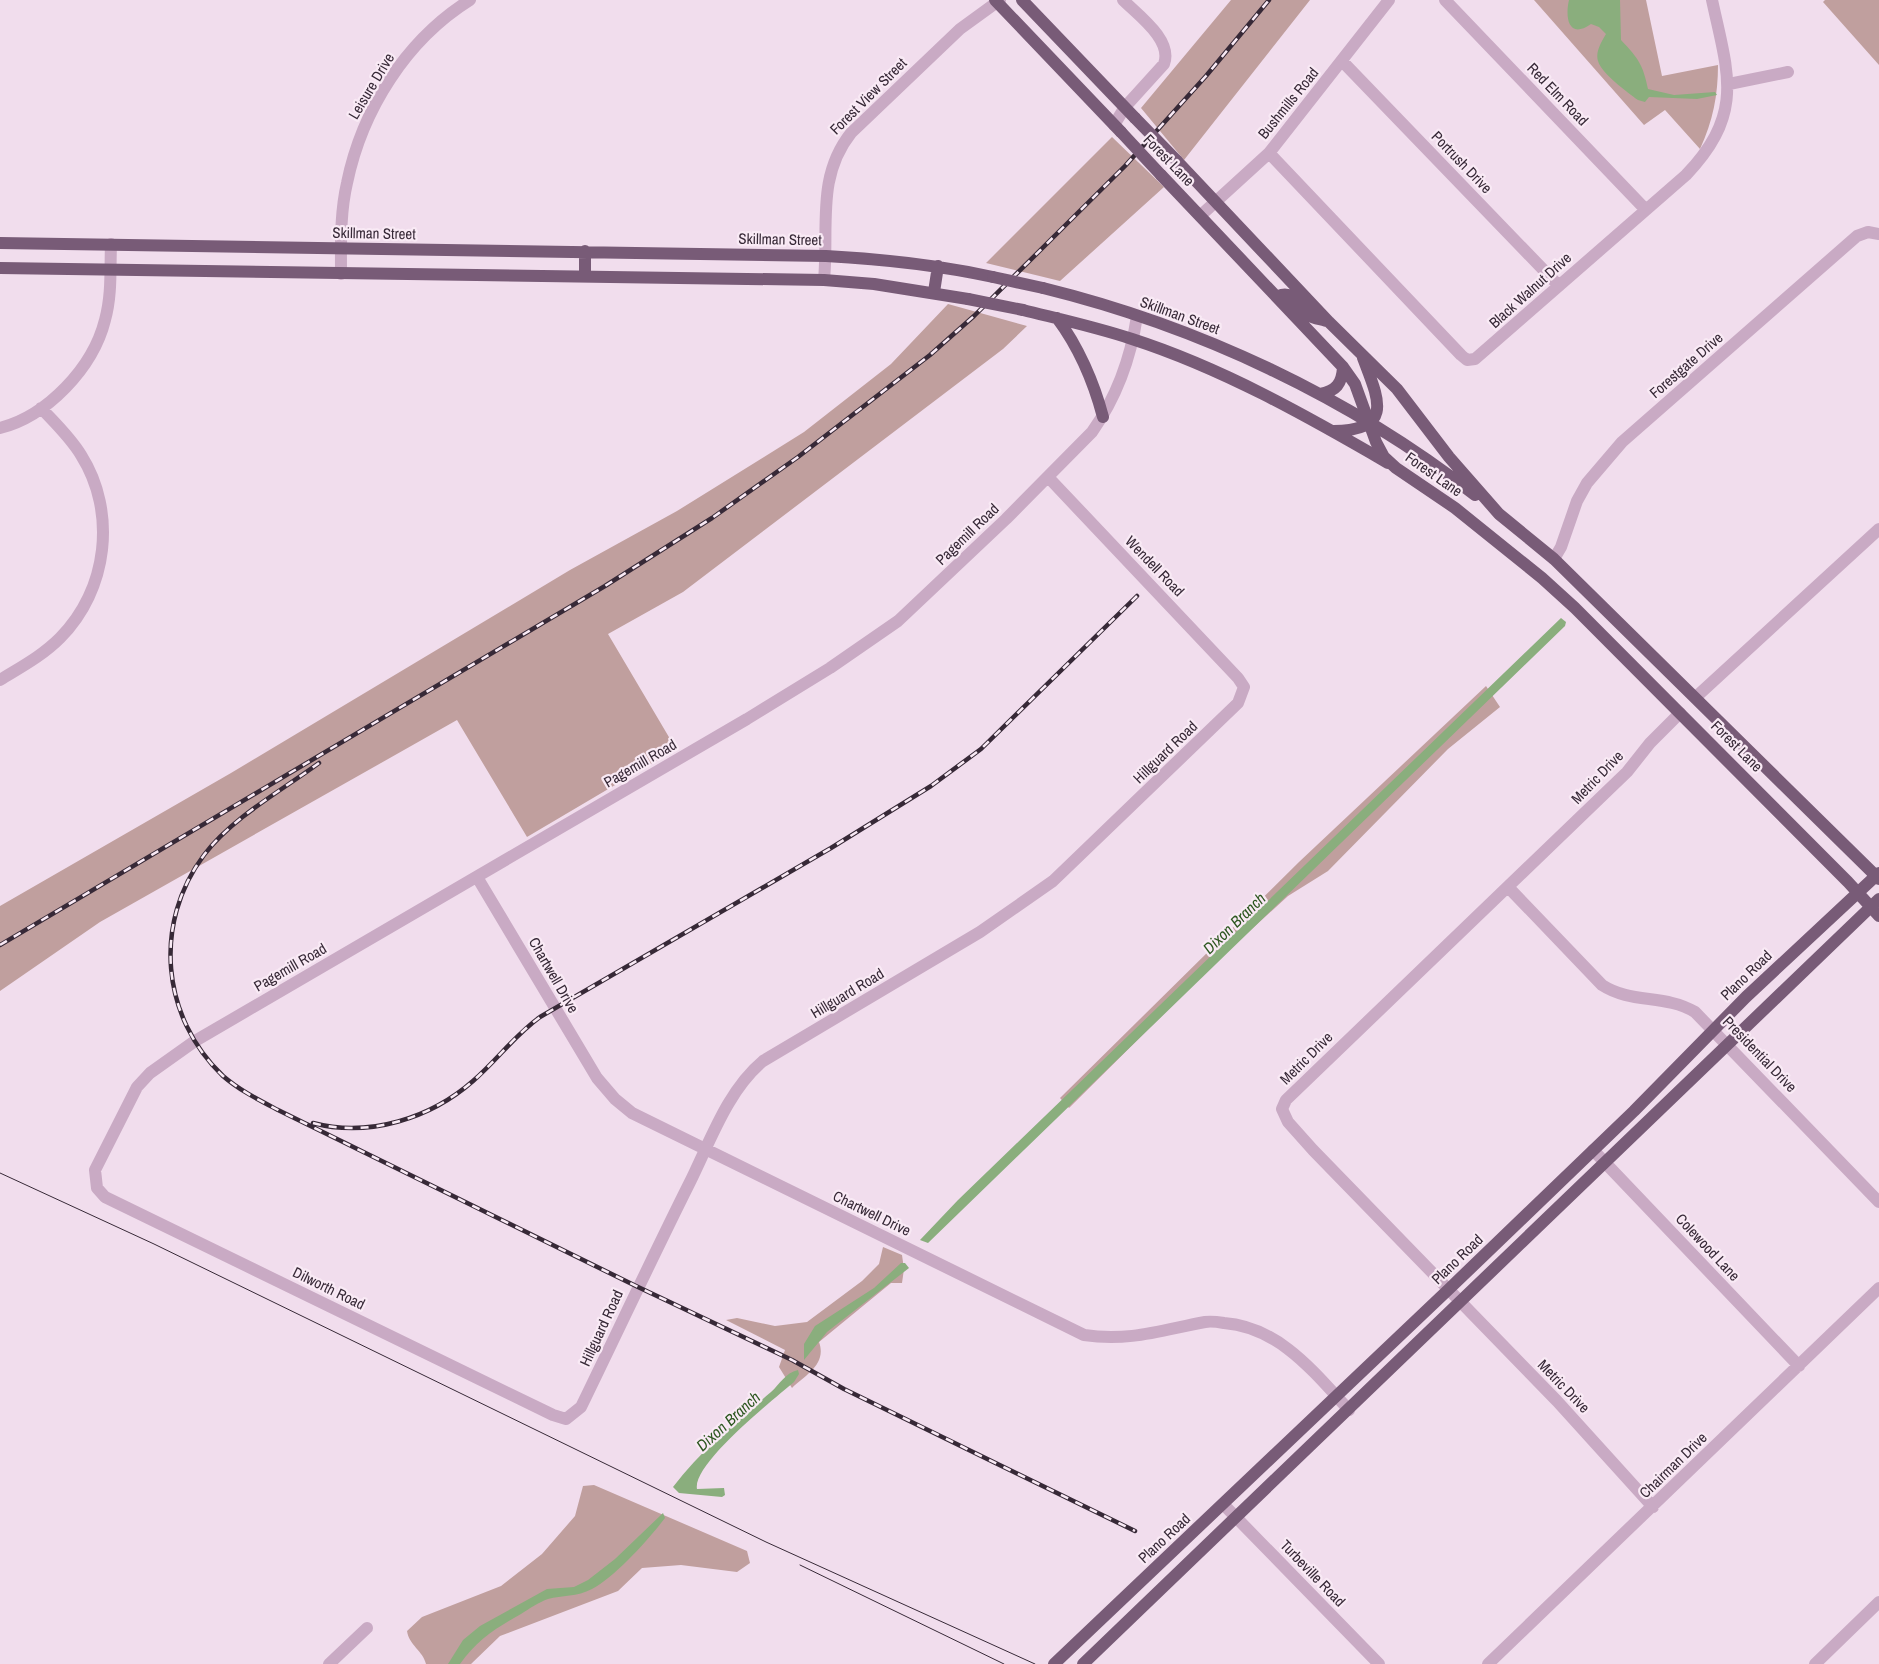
<svg xmlns="http://www.w3.org/2000/svg" width="1879" height="1664" viewBox="0 0 1879 1664" font-family="'Archivo Narrow',sans-serif">
	<style>
		.green { fill: #c09f9e }
		.water { fill: #8aae7d }
		.lines { fill: none; stroke-linecap: round; stroke-linejoin: round }
		.minor { stroke: #c9aac4; stroke-width: 12 }
		.major { stroke: #785b77; stroke-width: 12 }
		.tram { stroke: #372937; stroke-width: 1 }
		.rail-casing { stroke: #372937; stroke-width: 4.5 }
		.rail { stroke: #f9eaf5; stroke-width: 2.5; stroke-dasharray: 8; stroke-linecap: butt }
		.major-bridge { stroke: #785b77; stroke-width: 12 }
		.labels { text-anchor: middle; dominant-baseline: central; stroke-width: 4.5; stroke-linejoin: round; paint-order: stroke }
		.street-label { font-size: 15px; fill: #372937; stroke: #f9eaf5 }
		.water-label { font-size: 16px; font-style: italic; fill: #2d5720; stroke: #f9eaf5 }
	</style>
	<rect width="100%" height="100%" fill="#f1dded"/>
	<path class="green" d="M1231,0H1310L1184,160L1141,108Z
		M1534,0H1646L1662,76L1718,65C1718,95 1713,121 1700,149L1665,110L1644,125Z
		M1825,0H1879V65L1823,2Z
		M1112,137L1164,187L1060,281L986,263Z
		M948,304L1027,326L1003,349L683,592L608,634L676,749L527,837L457,720L100,922L0,991V906L231,773L570,570L677,511L804,432L891,364Z
		M1486,686L1500,707L1448,749L1328,871L1288,896L1221,957L1069,1108L1060,1098L1299,862Z
		M883,1247L902,1255L904,1269L902,1283H891L819,1342C827,1364 806,1375 792,1388L779,1367L785,1350L726,1320L737,1318L775,1326L807,1322L862,1281L879,1264Z
		M594,1485L747,1551L750,1563L737,1572L681,1565L642,1568L618,1591L500,1636L471,1664H426C423,1651 409,1645 407,1631L422,1617L501,1586L542,1554L575,1516L583,1486Z"/>
	<path class="water" d="M1569,0H1620L1621,40C1639,59 1643,65 1648,89L1674,95L1715,92L1717,95L1697,99L1649,97L1645,102L1638,100C1627,92 1601,73 1598,61C1595,52 1602,41 1606,34L1599,27L1591,24C1568,40 1565,17 1569,0Z
		M1561,618L1566,622L1565,626L928,1243L920,1240L958,1200Z
		M901,1263H905L909,1268L827,1332L804,1360V1344L815,1326L874,1288Z
		M798,1370L799,1374L794,1382C774,1399 692,1464 697,1489L724,1488L725,1495L722,1497L679,1493L673,1487C701,1450 736,1422 771,1392C780,1384 785,1373 798,1370Z
		M663,1513L665,1518C649,1539 615,1577 592,1589C577,1597 562,1595 548,1599C539,1602 529,1609 521,1614C496,1628 477,1640 460,1664H448L463,1640L480,1626L547,1589L574,1587L588,1580L615,1559Z"/>
	<g class="lines">
		<path class="minor" d="M1445,0L1646,210
			M1342,61L1559,286
			M1729,84L1788,72
			M1114,125L1125,107L1164,64C1173,40 1138,15 1123,0
			M1269,153L1461,355L1467,360L1475,359L1686,175C1745,113 1728,74 1712,0
			M1200,216L1269,153L1389,0
			M341,274C341,244 340,213 347,183C362,110 406,40 470,0
			M824,280C829,227 816,177 851,133L960,29L1000,0
			M0,428C47,416 93,368 105,320C112,295 110,269 111,244
			M1048,477L1238,678L1244,687L1238,703L1053,881L980,932L763,1061C727,1091 710,1142 689,1184C652,1258 617,1333 581,1407L566,1419L553,1415L105,1197L97,1188L95,1170L137,1087L150,1073L195,1041L747,719L830,668L898,621L1006,519L1092,432C1116,398 1131,357 1137,316
			M1554,559L1561,547L1577,501L1587,483L1622,442L1857,236L1868,232L1879,234
			M0,680C21,667 42,656 60,638C108,590 117,512 81,455C70,437 55,423 41,408
			M1696,697L1879,529
			M477,877L597,1078L615,1099L632,1113L1084,1335C1129,1342 1162,1330 1205,1322C1211,1321 1218,1322 1224,1323C1279,1327 1314,1372 1349,1410
			M1508,887L1602,985C1631,1004 1665,994 1695,1012L1879,1202
			M1593,1150L1799,1366
			M1223,1504L1379,1664
			M1653,1507L1557,1401L1313,1150L1288,1122L1282,1109L1286,1100L1627,772L1650,743L1680,713
			M329,1664L367,1628
			M1488,1664L1879,1288
			M1815,1664L1879,1602"/>
		<path class="major" d="M995,0L1121,132
			M1022,0L1135,118
			M1177,161L1329,322L1397,389L1449,457L1499,514L1554,559L1879,879
			M1161,175L1343,367L1355,384L1376,442L1384,457L1396,468L1455,508L1542,578L1575,608L1848,882L1879,916
			M0,243L826,256C882,259 938,265 993,277
			M0,268L824,280L874,284L968,299
			M585,275V251
			M1043,288C1198,326 1349,397 1475,495
			M934,292L938,266
			M1278,296C1295,289 1299,308 1310,316C1315,319 1321,319 1326,321
			M1023,310C1059,319 1096,327 1132,339C1222,368 1307,416 1388,463
			M1057,318C1078,346 1094,383 1103,417
			M1320,394C1336,391 1342,384 1343,367
			M1334,431C1395,430 1378,398 1363,358
			M1054,1664L1449,1289L1634,1111L1746,997L1879,873
			M1083,1664L1879,899"/>
		<path class="tram" d="M0,1173L154,1244L766,1542L1035,1664
			M800,1565L1004,1664"/>
		<g class="rail-casing">
			<path id="rail" d="M319,763C281,791 233,817 204,855C153,923 161,1017 223,1076C239,1090 259,1100 278,1110L638,1287L792,1360L844,1389L1135,1531
				M0,945L605,586L712,518L798,457L930,355L974,316L1125,166L1206,76L1269,0
				M313,1123C369,1138 431,1118 473,1081C497,1060 514,1036 540,1017L831,848L931,786L981,749L1137,596"/>
		</g>
		<use href="#rail" class="rail"/>
		<path class="major-bridge" d="M1135,118L1177,161
			M1121,132L1161,175
			M993,277L1043,288
			M968,299L1023,310"/>
	</g>
	<g class="labels">
		<g class="street-label">
			<text transform="translate(371 86) rotate(-59)">Leisure Drive</text>
			<text transform="translate(1558 94) rotate(46)">Red Elm Road</text>
			<text transform="translate(868 96) rotate(-45)">Forest View Street</text>
			<text transform="translate(1288 103) rotate(-51)">Bushmills Road</text>
			<text transform="translate(1169 160) rotate(46)">Forest Lane</text>
			<text transform="translate(1462 162) rotate(46)">Portrush Drive</text>
			<text transform="translate(374 233) rotate(1)">Skillman Street</text>
			<text transform="translate(780 239) rotate(1)">Skillman Street</text>
			<text transform="translate(1530 290) rotate(-42)">Black Walnut Drive</text>
			<text transform="translate(1180 315) rotate(20)">Skillman Street</text>
			<text transform="translate(1686 365) rotate(-41)">Forestgate Drive</text>
			<text transform="translate(1434 474) rotate(35)">Forest Lane</text>
			<text transform="translate(967 534) rotate(-44)">Pagemill Road</text>
			<text transform="translate(1155 566) rotate(46)">Wendell Road</text>
			<text transform="translate(1737 746) rotate(45)">Forest Lane</text>
			<text transform="translate(1165 752) rotate(-44)">Hillguard Road</text>
			<text transform="translate(640 763) rotate(-30)">Pagemill Road</text>
			<text transform="translate(1597 777) rotate(-46)">Metric Drive</text>
			<text transform="translate(290 967) rotate(-30)">Pagemill Road</text>
			<text transform="translate(554 975) rotate(60)">Chartwell Drive</text>
			<text transform="translate(1746 975) rotate(-44)">Plano Road</text>
			<text transform="translate(847 993) rotate(-31)">Hillguard Road</text>
			<text transform="translate(1760 1054) rotate(46)">Presidential Drive</text>
			<text transform="translate(1306 1058) rotate(-45)">Metric Drive</text>
			<text transform="translate(872 1213) rotate(26)">Chartwell Drive</text>
			<text transform="translate(1708 1247) rotate(47)">Colewood Lane</text>
			<text transform="translate(1457 1259) rotate(-44)">Plano Road</text>
			<text transform="translate(329 1288) rotate(26)">Dilworth Road</text>
			<text transform="translate(601 1328) rotate(-65)">Hillguard Road</text>
			<text transform="translate(1564 1386) rotate(46)">Metric Drive</text>
			<text transform="translate(1673 1465) rotate(-44)">Chairman Drive</text>
			<text transform="translate(1164 1538) rotate(-43)">Plano Road</text>
			<text transform="translate(1313 1573) rotate(46)">Turbeville Road</text>
		</g>
		<g class="water-label">
			<text transform="translate(1234 923) rotate(-44)">Dixon Branch</text>
			<text transform="translate(728 1421) rotate(-42)">Dixon Branch</text>
		</g>
	</g>
</svg>
